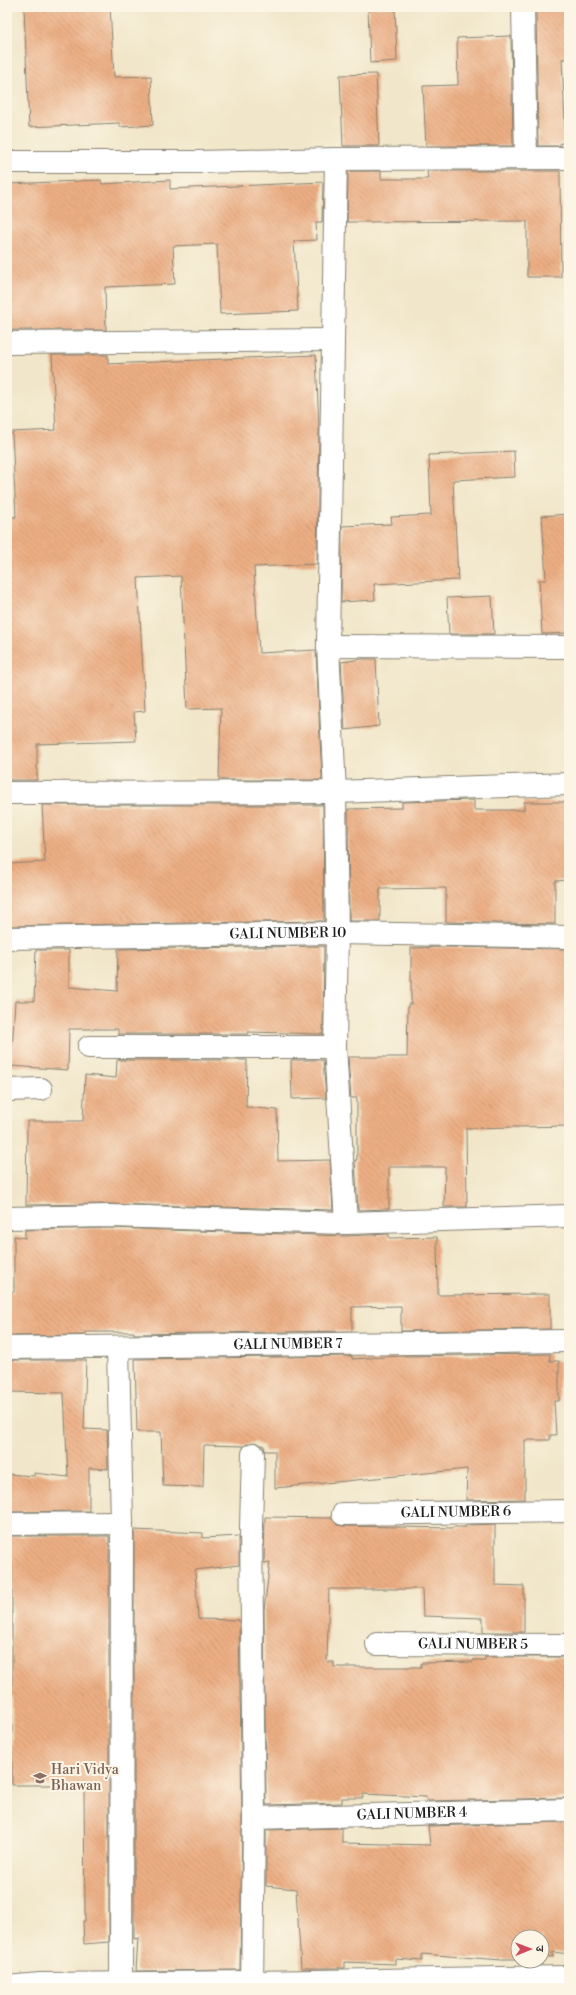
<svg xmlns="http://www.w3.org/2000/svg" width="576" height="1995" viewBox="0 0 576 1995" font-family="'Libre Bodoni','Noto Serif Devanagari',serif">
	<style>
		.building { fill: url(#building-back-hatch) }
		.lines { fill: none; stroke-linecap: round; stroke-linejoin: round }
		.minor-casing { stroke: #868172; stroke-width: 24 }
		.minor { stroke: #fff; stroke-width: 22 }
		.labels { text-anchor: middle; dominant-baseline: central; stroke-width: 4; stroke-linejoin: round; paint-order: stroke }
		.street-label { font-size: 14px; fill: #1c1c1c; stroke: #fcf5e5 }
		.education-label { font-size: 14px; fill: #785e54; stroke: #fcf5e5; text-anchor: start }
	</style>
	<defs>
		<pattern id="building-back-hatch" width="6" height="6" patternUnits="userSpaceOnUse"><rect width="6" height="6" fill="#ecae83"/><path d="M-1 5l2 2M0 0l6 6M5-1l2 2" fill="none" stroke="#ca9571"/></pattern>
	</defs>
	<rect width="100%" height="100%" fill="#fcf5e5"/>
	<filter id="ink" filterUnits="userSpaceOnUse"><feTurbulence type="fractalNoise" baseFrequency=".025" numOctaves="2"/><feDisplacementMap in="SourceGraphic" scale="8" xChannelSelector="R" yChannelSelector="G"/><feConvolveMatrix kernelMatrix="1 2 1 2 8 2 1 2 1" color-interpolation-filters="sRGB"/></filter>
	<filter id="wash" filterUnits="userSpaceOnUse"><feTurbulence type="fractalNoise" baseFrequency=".012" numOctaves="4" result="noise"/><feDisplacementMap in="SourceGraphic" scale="16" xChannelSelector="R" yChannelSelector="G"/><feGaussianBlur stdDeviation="0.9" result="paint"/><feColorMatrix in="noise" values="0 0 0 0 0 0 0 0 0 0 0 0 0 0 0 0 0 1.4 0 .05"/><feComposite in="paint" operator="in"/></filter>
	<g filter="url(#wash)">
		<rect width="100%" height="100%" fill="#f1e6c9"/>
		<g id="blocks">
			<path class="building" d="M24,7H110L114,77L151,76L153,125L120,127V123L29,127Z
				M368,7H395L397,61L370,63Z
				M536,7H569V59H562L566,143H560V146H538Z
				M511,36L513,146H426L423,86L458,85L457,38Z
				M376,74L379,146H343L340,75Z
				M348,171H381V179H428L427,171H560L561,277H527V221L347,222Z
				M101,180L102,184L170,180V189L323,182L322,222H316L317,240L294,241L298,311L220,314L217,244L173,246L175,284L105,287L106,330H7V184Z
				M52,355H108V364L316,355L319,429L317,564L254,567L259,653L316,650L322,780H219L221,708L187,709L181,576L138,578L145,711L134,712L136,741L37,744V780H7V517H16L12,432L56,430Z
				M514,451L515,477L453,480L458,580L374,584L375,600L341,602L342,526L392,524L391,517L431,515L429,455Z
				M569,514V633L542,634L539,580H546L542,516Z
				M492,596L494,634H449L447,598Z
				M362,659H376L379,726L345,730L341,662Z
				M474,800V810H524V802H569V880L555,881V924L446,922V888L380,889V921H349L348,809L402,808V802Z
				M42,805H323L324,921L7,926V864L45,862Z
				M324,946L323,1034L248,1032V1034H118V1029H69L68,1070L11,1066L15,1001H34L36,950H69V987L117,991L118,949Z
				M446,947L569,949V1126L466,1128L467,1207H444L445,1167H389V1209L358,1210L355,1160H357V1098H351L348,1057H407L408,1004H411V948Z
				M117,1060H247L246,1107L277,1110L278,1161L330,1160L333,1210L109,1204L26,1205L27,1121H83L85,1075L116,1078Z
				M291,1060H323L326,1098L292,1099Z
				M109,1228L346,1236L389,1234V1238L437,1237L438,1295L550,1294V1329L401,1331V1306L352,1307V1331L134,1334V1332H86V1335L7,1336V1291L14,1292V1236L25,1238V1230Z
				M550,1354V1361H559V1401H554L556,1435H550V1440H525V1499L466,1500L467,1469L275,1488V1451H265L264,1446L254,1442L244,1446L204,1445L203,1487L163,1486L161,1432H137L135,1359L352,1356V1359L401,1356Z
				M7,1360H86L84,1429L107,1430L108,1466V1469L89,1468V1511L7,1512V1474L34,1476V1473L68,1477L64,1393L7,1392Z
				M265,1517L332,1518L337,1525L343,1526L453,1528V1527H466V1525L495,1524V1585L524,1586V1632H483V1618L423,1616L422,1589H329L327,1662H334V1667H421V1663L473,1662V1660H485V1657H566V1730H568L567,1798L427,1801L426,1797L363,1794V1798H342V1803L266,1805L264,1610L270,1562L264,1563Z
				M134,1530L203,1533V1538L239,1536V1565L195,1570L198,1619L239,1620L242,1818L240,1970L136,1971L138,1938L134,1939Z
				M7,1536H109V1942L84,1944L83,1921H85L84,1785H12V1565H7Z
				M569,1822V1954L553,1952V1957L542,1956V1937H518V1959H502V1960L422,1954V1961L395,1959V1964L344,1962V1968H301L296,1889L266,1886V1830L342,1828V1843L430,1845L428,1826Z"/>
		</g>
	</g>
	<g filter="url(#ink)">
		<use href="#blocks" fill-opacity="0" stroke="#868172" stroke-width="1"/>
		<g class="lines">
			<g class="minor-casing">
				<g id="minor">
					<path d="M523,7L526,158"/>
					<path d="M336,159L328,646L335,792L337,933L335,1047L346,1223"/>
					<path d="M7,162H197L336,159L569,158"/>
					<path d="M7,343L333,340"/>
					<path d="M328,646L569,647"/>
					<path d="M7,793L335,792L569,784"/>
					<path id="s1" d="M7,938L337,933L569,937"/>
					<path d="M89,1047H335"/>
					<path d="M7,1090L41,1089"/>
					<path d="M7,1218L109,1216L346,1223L569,1216"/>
					<path id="s2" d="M7,1348L569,1341"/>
					<path d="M118,1348L122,1523L121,1983"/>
					<path id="s3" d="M343,1514L569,1511"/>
					<path d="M7,1524L122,1523"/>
					<path id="s4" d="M377,1644L569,1645"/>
					<path id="s5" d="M254,1818L569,1810"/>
					<path d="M7,1987L40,1984L252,1982L569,1977"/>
					<path d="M252,1988L254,1818L251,1526L253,1454"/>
				</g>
			</g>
			<use href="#minor" class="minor"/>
		</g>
	</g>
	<defs>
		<g id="school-bare" transform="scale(1.08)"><path d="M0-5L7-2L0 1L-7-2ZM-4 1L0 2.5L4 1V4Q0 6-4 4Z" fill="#8d6e63" stroke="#fcf5e5" stroke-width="2.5" paint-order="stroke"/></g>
	</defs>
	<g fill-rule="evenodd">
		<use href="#school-bare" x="40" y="1778"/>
	</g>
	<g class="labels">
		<g class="street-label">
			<text stroke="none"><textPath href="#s1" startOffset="281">GALI NUMBER 10</textPath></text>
			<text stroke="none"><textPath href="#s2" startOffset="281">GALI NUMBER 7</textPath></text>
			<text stroke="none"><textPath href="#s3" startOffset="113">GALI NUMBER 6</textPath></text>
			<text stroke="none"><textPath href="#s4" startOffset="96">GALI NUMBER 5</textPath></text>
			<text stroke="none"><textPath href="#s5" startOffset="158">GALI NUMBER 4</textPath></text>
		</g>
		<g class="education-label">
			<text x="51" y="1770">Hari Vidya<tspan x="51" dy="16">Bhawan</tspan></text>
		</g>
	</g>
	<rect width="576" height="1995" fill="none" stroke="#fcf5e5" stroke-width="24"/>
	<g transform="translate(530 1949) rotate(89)"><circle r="19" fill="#fcf5e5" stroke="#a29e95"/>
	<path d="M0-3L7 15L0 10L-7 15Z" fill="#d1495b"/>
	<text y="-6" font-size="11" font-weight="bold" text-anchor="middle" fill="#1c1c1c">उ</text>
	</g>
</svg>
